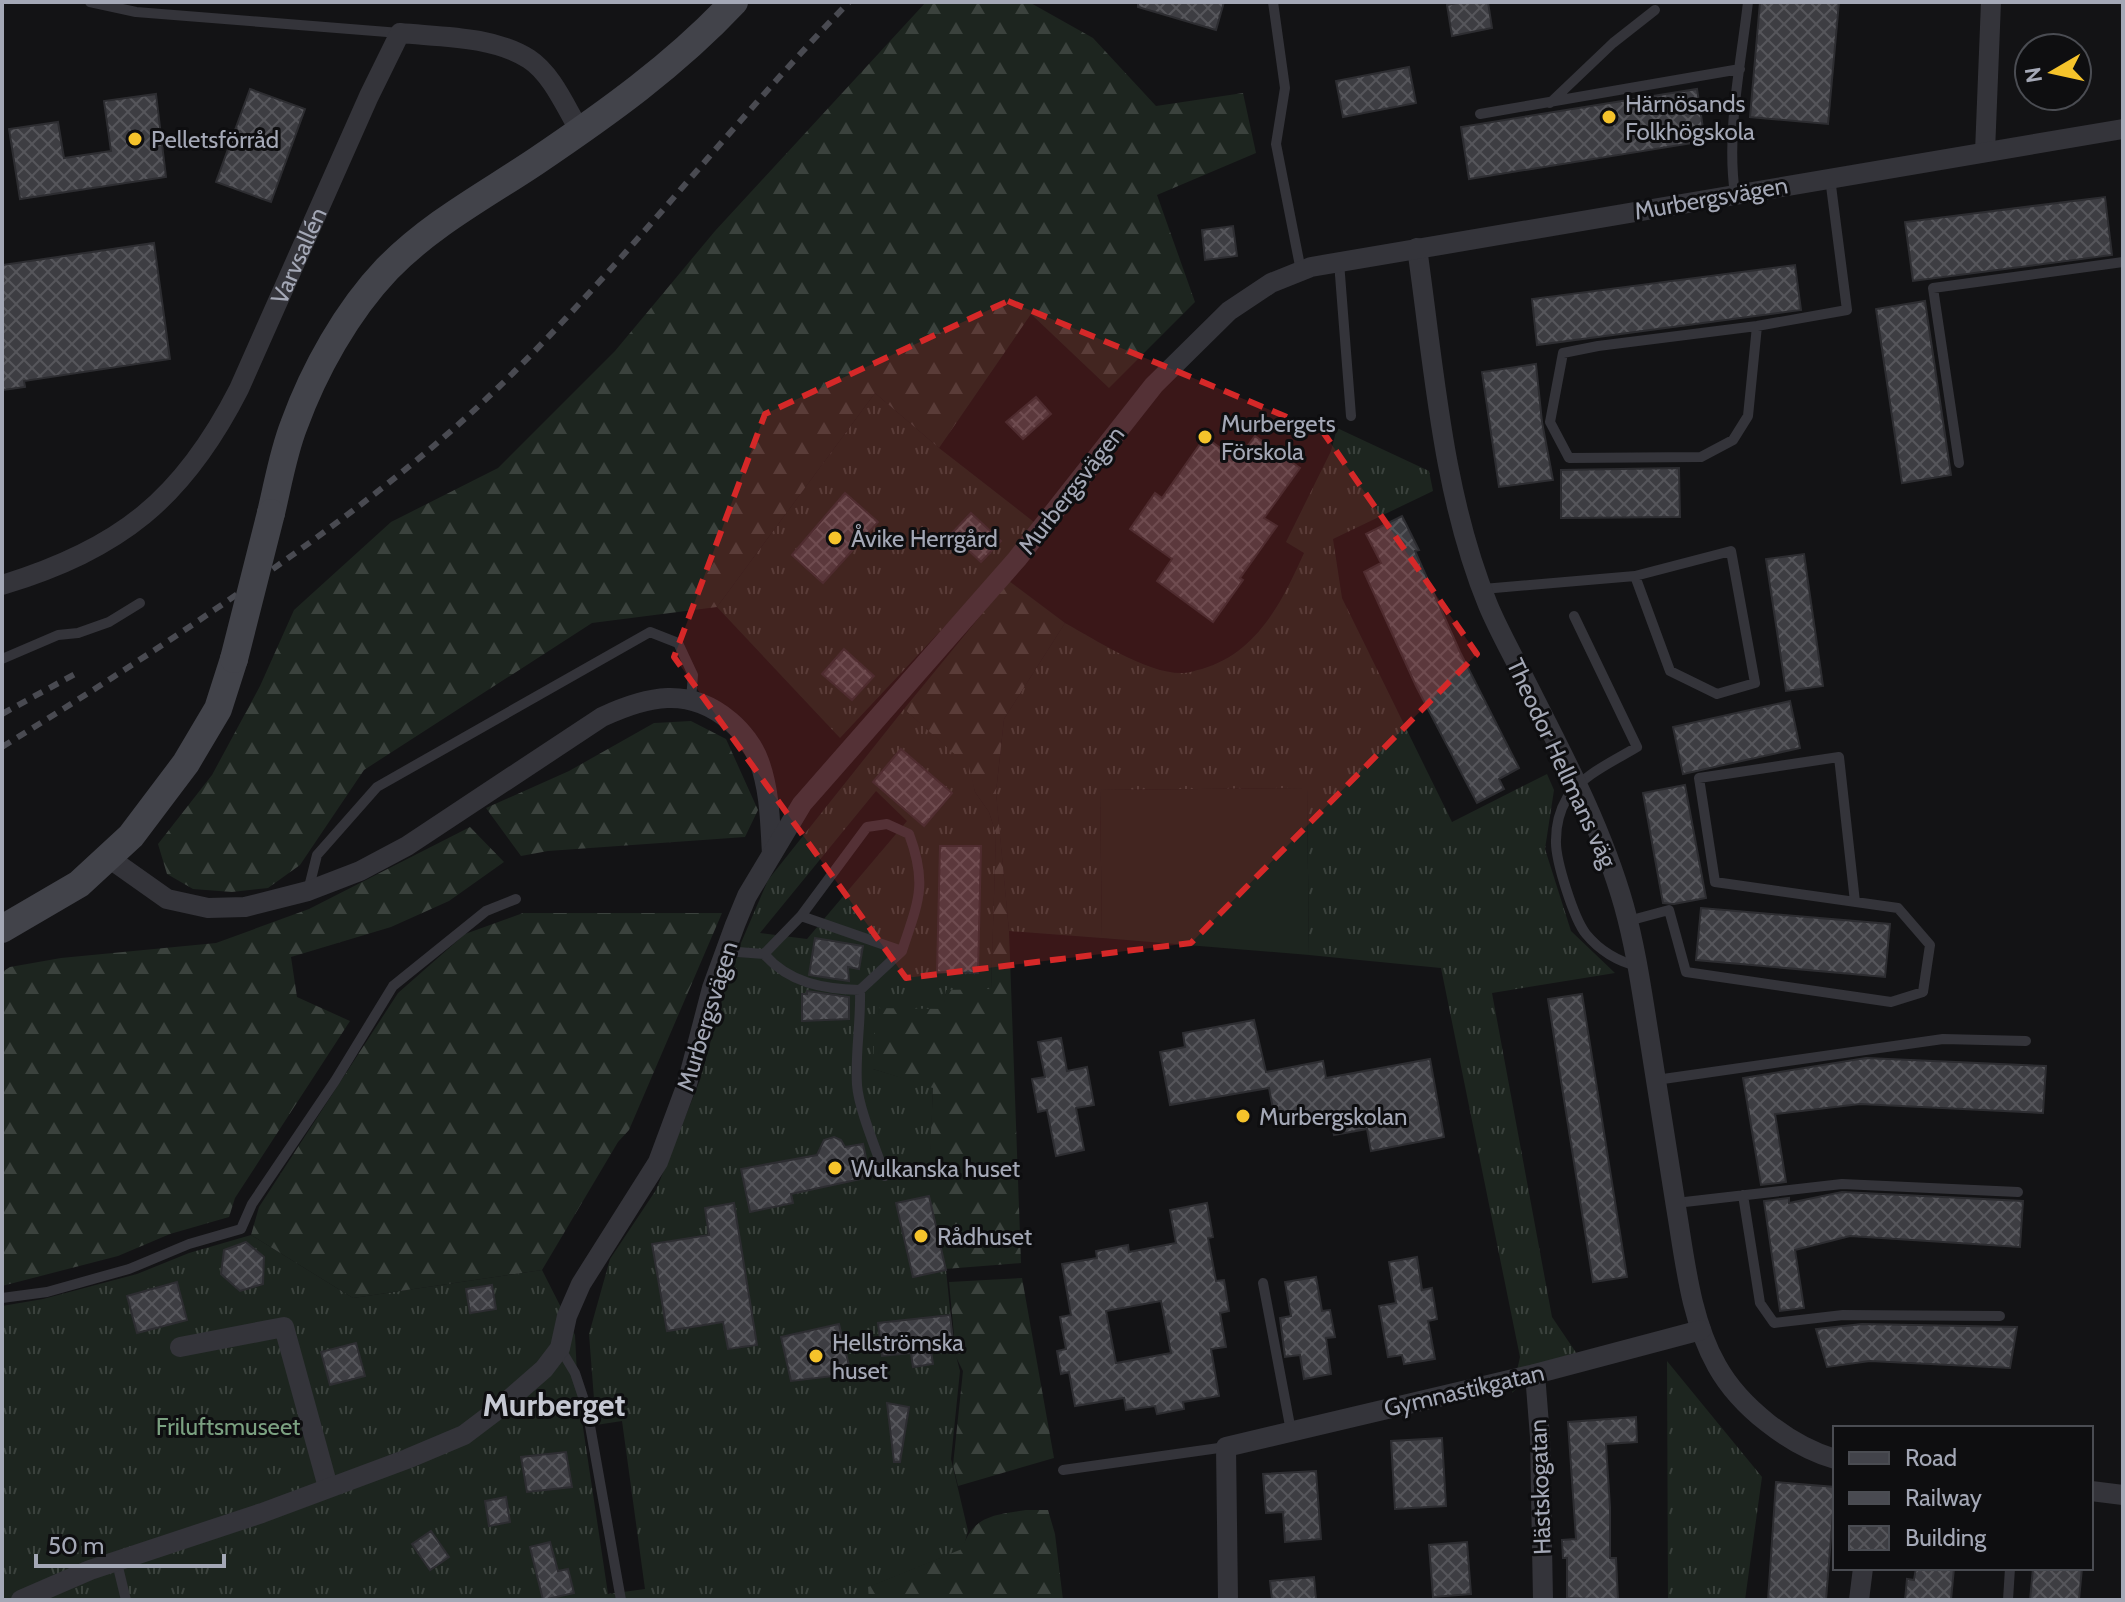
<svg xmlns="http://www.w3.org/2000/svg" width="2125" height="1602" viewBox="0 0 2125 1602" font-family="Cabin,sans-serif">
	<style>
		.grass { fill: url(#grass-tufts); fill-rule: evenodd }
		.forest { fill: url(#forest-firs) }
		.pitch { fill: #1d251f }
		.building { fill: url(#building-cross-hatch); stroke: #2d2d31; stroke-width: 2; fill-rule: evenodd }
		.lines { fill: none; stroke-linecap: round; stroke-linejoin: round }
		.lane { stroke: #34343a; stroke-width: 10 }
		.street { stroke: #34343a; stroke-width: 20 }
		.secondary { stroke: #42434a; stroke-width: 28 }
		.rail { stroke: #494a51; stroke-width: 6; stroke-dasharray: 10 8; stroke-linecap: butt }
		.secondary-bridge { stroke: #42434a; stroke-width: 28 }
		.marked { fill: #d62828; fill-opacity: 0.2; stroke: #d62828; stroke-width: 6; stroke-dasharray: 16 10; stroke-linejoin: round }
		.poi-dot { fill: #f5c32b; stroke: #0e0e10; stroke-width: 3 }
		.labels { text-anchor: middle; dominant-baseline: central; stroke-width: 6; stroke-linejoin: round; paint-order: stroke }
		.poi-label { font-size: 24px; fill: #a4a8b6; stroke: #0e0e10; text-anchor: start }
		.street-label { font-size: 24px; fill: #a4a8b6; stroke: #0e0e10 }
		.park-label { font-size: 24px; fill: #7ba181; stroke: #0e0e10 }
		.district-label { font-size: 32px; font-weight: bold; fill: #c5c8d2; stroke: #0e0e10 }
	</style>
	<defs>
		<pattern id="grass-tufts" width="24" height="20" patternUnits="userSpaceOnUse" patternTransform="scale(2)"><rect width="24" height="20" fill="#1d251f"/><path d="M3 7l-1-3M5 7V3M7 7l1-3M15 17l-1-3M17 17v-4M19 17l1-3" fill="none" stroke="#3b423d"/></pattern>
		<pattern id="forest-firs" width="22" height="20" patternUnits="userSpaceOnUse" patternTransform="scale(2)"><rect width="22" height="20" fill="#1d251f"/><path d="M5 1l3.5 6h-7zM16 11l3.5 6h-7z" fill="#3b423d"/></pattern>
		<pattern id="building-cross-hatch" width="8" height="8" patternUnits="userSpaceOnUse" patternTransform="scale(2)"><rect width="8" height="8" fill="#3d3d42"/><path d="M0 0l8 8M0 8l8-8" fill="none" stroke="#56565b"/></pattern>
	</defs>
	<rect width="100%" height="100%" fill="#131315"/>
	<path class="grass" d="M875,393L939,448L1039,526L840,738L717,607Z
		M1337,428L1429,471L1433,491L1333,539L1342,598L1452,822L1547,774L1554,790L1545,849L1571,931L1615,973L1492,993L1552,1317L1579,1357L1538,1369L1512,1393L1520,1357L1441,968L1309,955L1307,788L1100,790L1102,938L1009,931L996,793L1004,719L1065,623C1096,640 1149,675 1184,673C1189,673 1196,670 1202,669C1257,653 1282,602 1304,553L1286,542L1331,451Z
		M904,709L970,767L975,792L989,812L996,834L991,990H946L944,1009L873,1069L933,1087L929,1196L946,1270L954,1348L960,1371L951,1459L968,1531L963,1549L869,1587V1600H2V1306L43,1299L137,1274L189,1253L251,1235L353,1298L542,1270L575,1335L578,1394L608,1594L645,1589L622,1421L596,1425L589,1334L610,1259L656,1190L700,1080L732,964L768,880ZM876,791L907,821L807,939L760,933Z
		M1667,1361L1762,1477L1745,1600H1668Z"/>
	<path class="forest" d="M926,2H1029L1093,38L1156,106L1243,93L1256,153L1157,195L1195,302L1109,388L1031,314L939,448L875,393L717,607L592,623L364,770L300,865L268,888L232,892L193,889L167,874L158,844L212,775L260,686L294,610L391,522L498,468L615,351L715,231Z
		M1009,581L1065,623L1004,719L996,792L1009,931L1021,1263L945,1269L928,1196L933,1088L873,1069L875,1008L943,1009L946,990L991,989L996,834L989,812L975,792L969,767L904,709Z
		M691,721L726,739L758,810L745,837L548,851L521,856L486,808L569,771L654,723Z
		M470,827L504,862L449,901L391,927L291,957L297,997L350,1021L235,1198L229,1217L170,1234L118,1256L2,1286V972L10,967L61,958L216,943L309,909Z
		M523,913H722L629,1130L618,1142L542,1270L353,1298L251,1235L259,1207L398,993L465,934Z
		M1022,1278L1054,1458L958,1486L953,1465L963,1371L956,1357L949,1282Z
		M1026,1510H1048L1055,1534L1063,1600H869L868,1587L962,1549C973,1515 995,1515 1026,1510Z"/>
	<path class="pitch" d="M1307,788L1309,955L1102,938L1100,790Z"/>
	<path class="building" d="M1138,2H1224L1216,30L1138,7Z
		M1463,2H1488L1492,28L1452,36L1447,5Z
		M1760,2H1839L1828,124L1750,117Z
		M1409,67L1416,103L1343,117L1336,81Z
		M250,89L305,109L271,202L216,182Z
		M1697,89L1705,141L1469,179L1461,127Z
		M156,94L166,177L20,199L9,129L58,122L64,158L111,151L104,101Z
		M2105,197L2112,255L1913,281L1905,222Z
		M1233,226L1237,256L1205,260L1202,230Z
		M154,243L170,359L24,381L25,387L2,390V265Z
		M1795,265L1801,310L1537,345L1532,299Z
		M1925,301L1951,475L1902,483L1876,309Z
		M1536,364L1542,422L1553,480L1499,487L1482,372Z
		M1036,397L1051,414L1023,439L1006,422Z
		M1255,436L1300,468L1264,518L1277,526L1240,578L1243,580L1213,622L1157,581L1172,559L1130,529L1155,493L1162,498L1205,437L1237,460Z
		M1679,468L1680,517L1561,518V470Z
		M845,493L878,522L823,583L792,555Z
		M971,513L1001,541L981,562L951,534Z
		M1402,516L1419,550L1415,551L1460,652L1519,768L1499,779L1504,789L1477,803L1416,686L1364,572L1381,563L1366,534Z
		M1804,554L1823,686L1786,691L1766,559Z
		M844,649L874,676L852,700L822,674Z
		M1790,701L1800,748L1683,774L1673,727Z
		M901,749L952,793L924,826L873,782Z
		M1685,785L1706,898L1674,904L1663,903L1643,793Z
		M940,846H981L978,973L937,972Z
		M1701,908L1890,924L1885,977L1696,960Z
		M815,938L863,946L859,969L848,967L849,981L809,975Z
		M807,991L849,997V1019L802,1021V994H807Z
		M1582,994L1627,1277L1593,1282L1548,999Z
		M1254,1020L1266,1072L1323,1061L1326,1078L1430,1059L1444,1137L1371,1151L1367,1129L1334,1135L1330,1114L1276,1124L1269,1088L1170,1105L1160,1052L1185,1047L1183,1033Z
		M1061,1038L1067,1071L1087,1067L1094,1105L1076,1108L1084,1150L1056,1156L1047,1110L1038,1112L1032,1079L1045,1077L1038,1042Z
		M1866,1058L2046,1066L2043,1113L1860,1104L1775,1114L1786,1182L1761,1185L1743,1078Z
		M834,1137L841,1140L845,1147L863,1144L870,1177L791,1194L793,1203L750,1212L741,1169L817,1155L824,1140Z
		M1842,1192L2023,1201L2020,1247L1850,1236L1795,1250L1804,1308L1780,1311L1764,1201L1789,1198V1203Z
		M929,1196L946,1270L913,1277L896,1203Z
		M734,1203L757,1345L728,1349L723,1322L667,1331L652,1244L709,1235L705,1208Z
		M1207,1203L1213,1237L1208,1238L1216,1281L1224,1280L1229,1311L1220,1313L1226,1347L1211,1349L1219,1396L1183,1402L1184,1409L1157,1414L1155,1406L1126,1410L1124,1398L1075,1406L1069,1372L1061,1374L1057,1351L1066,1349L1060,1317L1071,1315L1062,1264L1097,1258L1096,1251L1128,1245L1129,1252L1176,1243L1170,1210ZM1161,1301L1171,1353L1116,1363L1106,1311Z
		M246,1242L264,1257L263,1284L240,1291L221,1274L224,1250Z
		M1417,1257L1422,1290L1432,1288L1437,1319L1428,1321L1435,1359L1404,1364L1402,1355L1388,1357L1379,1306L1396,1303L1389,1262Z
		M1316,1277L1322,1311L1330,1310L1335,1337L1326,1338L1331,1374L1304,1379L1300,1355L1285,1357L1280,1318L1291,1316L1285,1282Z
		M177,1282L187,1320L137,1333L127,1296Z
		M492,1285L496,1309L470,1313L466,1289Z
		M950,1315L954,1349L931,1351L933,1364L913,1367L911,1353L882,1356L878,1323Z
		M839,1324L851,1374L791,1381L781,1337Z
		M1862,1324L2017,1327L2010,1368L1870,1361L1827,1367L1816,1329Z
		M356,1343L365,1376L330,1385L321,1352Z
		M887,1403L909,1407L900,1462H894Z
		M1636,1417L1637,1442L1606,1444L1610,1507V1558H1616L1618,1600L1567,1598V1558H1563L1562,1540L1576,1539L1568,1422Z
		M1442,1438L1446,1506L1395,1509L1391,1441Z
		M566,1452L572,1487L527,1492L521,1457Z
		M1316,1471L1321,1539L1285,1542L1283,1512L1266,1513L1263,1474Z
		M1776,1482L1835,1487L1826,1600H1768Z
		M506,1497L510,1522L489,1526L485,1501Z
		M431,1531L449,1557L430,1570L412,1544Z
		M550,1542L558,1571L568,1569L574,1593L543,1600L530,1547Z
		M1467,1542L1471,1594L1433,1597L1429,1545Z
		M1916,1568H1954L1951,1600H1905L1907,1579L1914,1580Z
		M2033,1568H2082L2079,1600H2030Z
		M1314,1577L1316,1600H1272L1270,1581Z"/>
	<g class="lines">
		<path class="lane" d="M90,2L136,12L400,33
			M1273,2L1285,88L1276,144L1301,271
			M1550,103L1613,43L1655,10
			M1480,114L1740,69
			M1735,194C1726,132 1741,64 1748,2
			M1339,262L1351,416
			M1757,326L1748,416L1733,440L1701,457L1569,458L1550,422L1563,353L1598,346L1757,326L1847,310L1830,178
			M1959,463L1933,288L2123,262
			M1483,589L1635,576L1731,551L1755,683L1717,694L1670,671L1635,576
			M1574,616L1637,747C1614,761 1582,775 1567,798C1560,810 1556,826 1556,840C1555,860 1574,919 1586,934C1599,950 1618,962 1638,966
			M2,659L58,635L78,633L109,622L140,603
			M308,891L317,855L377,787L650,632L678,643L693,675L691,699
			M1628,921L1669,910L1686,972L1891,1002L1923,992L1930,945L1898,908L1715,882L1699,778L1839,757L1855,902
			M725,951L764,954L801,916L867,827L887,824L909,834C928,885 918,902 902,951L801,916
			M764,954C789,983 823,989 860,990L902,951
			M860,990C861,1024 855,1053 857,1085C859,1110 877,1151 885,1176
			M1656,1080L1943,1039L2026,1041
			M1743,1195L1760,1303L1774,1323L1843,1315L2000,1316
			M1676,1203L1842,1184L2018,1192
			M1263,1283L1291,1431
			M2,1298L47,1292L129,1269L189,1244L241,1229L252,1204L335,1081L393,986L486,911L516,899
			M560,1348L575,1373L587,1409L621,1600
			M1063,1470L1226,1447
			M117,1563L126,1600
			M2008,1600L2010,1568"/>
		<g class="street">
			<path d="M1985,152L1991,2"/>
			<path d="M1417,248C1434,366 1442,493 1488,605C1498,629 1511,652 1523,676C1561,751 1601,825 1624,906C1636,949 1642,993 1649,1036C1658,1093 1667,1150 1676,1207C1685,1260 1690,1318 1717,1366C1740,1407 1790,1446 1835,1459"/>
			<path id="s1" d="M2,585C120,549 183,499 239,389L369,96L400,33C441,37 493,36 529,59C552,74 566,108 580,131"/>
			<path d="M109,858L167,899L208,908L245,907L308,891L360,871L407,846L602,717C647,696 689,686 730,721C742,731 754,747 759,761C770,791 770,822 772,854"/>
			<path d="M180,1347L284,1327L328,1487"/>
			<path d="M1535,1374L1540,1437L1543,1600"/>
			<path d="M2091,1491L2123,1495"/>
			<path d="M21,1600L90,1570L262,1513L407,1459L464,1435L497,1410L544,1369L560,1348L567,1316L581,1284L658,1162L687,1084L712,988L735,925L747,896L802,804L1017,559L1154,385L1229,311L1271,283L1311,267L2123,129"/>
			<path d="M1228,1600L1226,1447L1535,1374L1701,1330"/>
			<path d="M1859,1600L1863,1568"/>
		</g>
		<path class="secondary" d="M271,513C278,484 283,453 294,425C314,370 347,311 387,269C431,224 484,196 535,162C606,114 675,65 734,2
			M2,929L79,884L131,836L186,763L218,709L234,659"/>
		<path class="rail" d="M2,714L75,674
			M2,747C93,691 183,633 270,571C355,511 439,447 513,373C631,255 733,122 849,2"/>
		<path class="secondary-bridge" d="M234,659L271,513"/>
	</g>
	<path class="marked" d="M1008,301L1323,432L1477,654L1191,943L906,978L674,657L765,414Z"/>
	<g class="poi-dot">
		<circle cx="1609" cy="117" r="8"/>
		<circle cx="135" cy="139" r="8"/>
		<circle cx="1205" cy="437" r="8"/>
		<circle cx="835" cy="538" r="8"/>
		<circle cx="1243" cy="1116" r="8"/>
		<circle cx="835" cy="1168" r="8"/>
		<circle cx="921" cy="1236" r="8"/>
		<circle cx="816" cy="1356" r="8"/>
	</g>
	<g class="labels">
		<g class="poi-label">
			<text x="1625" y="103">Härnösands<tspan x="1625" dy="28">Folkhögskola</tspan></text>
			<text x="151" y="139">Pelletsförråd</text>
			<text x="1221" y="423">Murbergets<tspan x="1221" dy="28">Förskola</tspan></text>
			<text x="851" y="538">Åvike Herrgård</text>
			<text x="1259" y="1116">Murbergskolan</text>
			<text x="851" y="1168">Wulkanska huset</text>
			<text x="937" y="1236">Rådhuset</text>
			<text x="832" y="1342">Hellströmska<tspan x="832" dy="28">huset</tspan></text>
		</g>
		<g class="street-label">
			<text transform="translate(1711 198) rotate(-10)">Murbergsvägen</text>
			<text stroke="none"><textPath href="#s1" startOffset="464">Varvsallén</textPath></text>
			<text transform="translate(1071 490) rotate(-52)">Murbergsvägen</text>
			<text transform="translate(1562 763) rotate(65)">Theodor Hellmans väg</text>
			<text transform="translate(707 1016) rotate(-73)">Murbergsvägen</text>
			<text transform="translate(1464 1390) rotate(-13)">Gymnastikgatan</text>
			<text transform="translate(1540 1487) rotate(-92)">Hästskogatan</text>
		</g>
		<g class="park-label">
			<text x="228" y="1426">Friluftsmuseet</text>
		</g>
		<g class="district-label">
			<text x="554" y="1404">Murberget</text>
		</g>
	</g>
	<rect width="2125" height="1602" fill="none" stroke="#a4a8b6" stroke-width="8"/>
	<rect x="1833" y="1426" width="260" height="144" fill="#0e0e10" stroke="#4a4c52" stroke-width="2"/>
	<rect x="1849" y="1452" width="40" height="12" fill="#42434a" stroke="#4a4c52" stroke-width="2"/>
	<text x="1905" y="1466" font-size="24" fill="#a4a8b6">Road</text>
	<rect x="1849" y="1492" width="40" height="12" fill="#494a51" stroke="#4a4c52" stroke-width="2"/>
	<text x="1905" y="1506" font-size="24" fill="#a4a8b6">Railway</text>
	<rect x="1849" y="1526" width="40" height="24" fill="url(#building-cross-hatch)" stroke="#4a4c52" stroke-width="2"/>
	<text x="1905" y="1546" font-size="24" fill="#a4a8b6">Building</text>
	<g transform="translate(2053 72) rotate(261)"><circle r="38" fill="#0e0e10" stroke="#4a4c52" stroke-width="2"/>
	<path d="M0-6L14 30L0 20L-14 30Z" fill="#f5c32b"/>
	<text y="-12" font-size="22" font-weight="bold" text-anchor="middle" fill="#a4a8b6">N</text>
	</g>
	<path d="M36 1554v12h188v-12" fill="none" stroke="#a4a8b6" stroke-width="4"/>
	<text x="48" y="1554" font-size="24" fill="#a4a8b6" stroke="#0e0e10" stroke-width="6" paint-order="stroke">50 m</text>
</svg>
